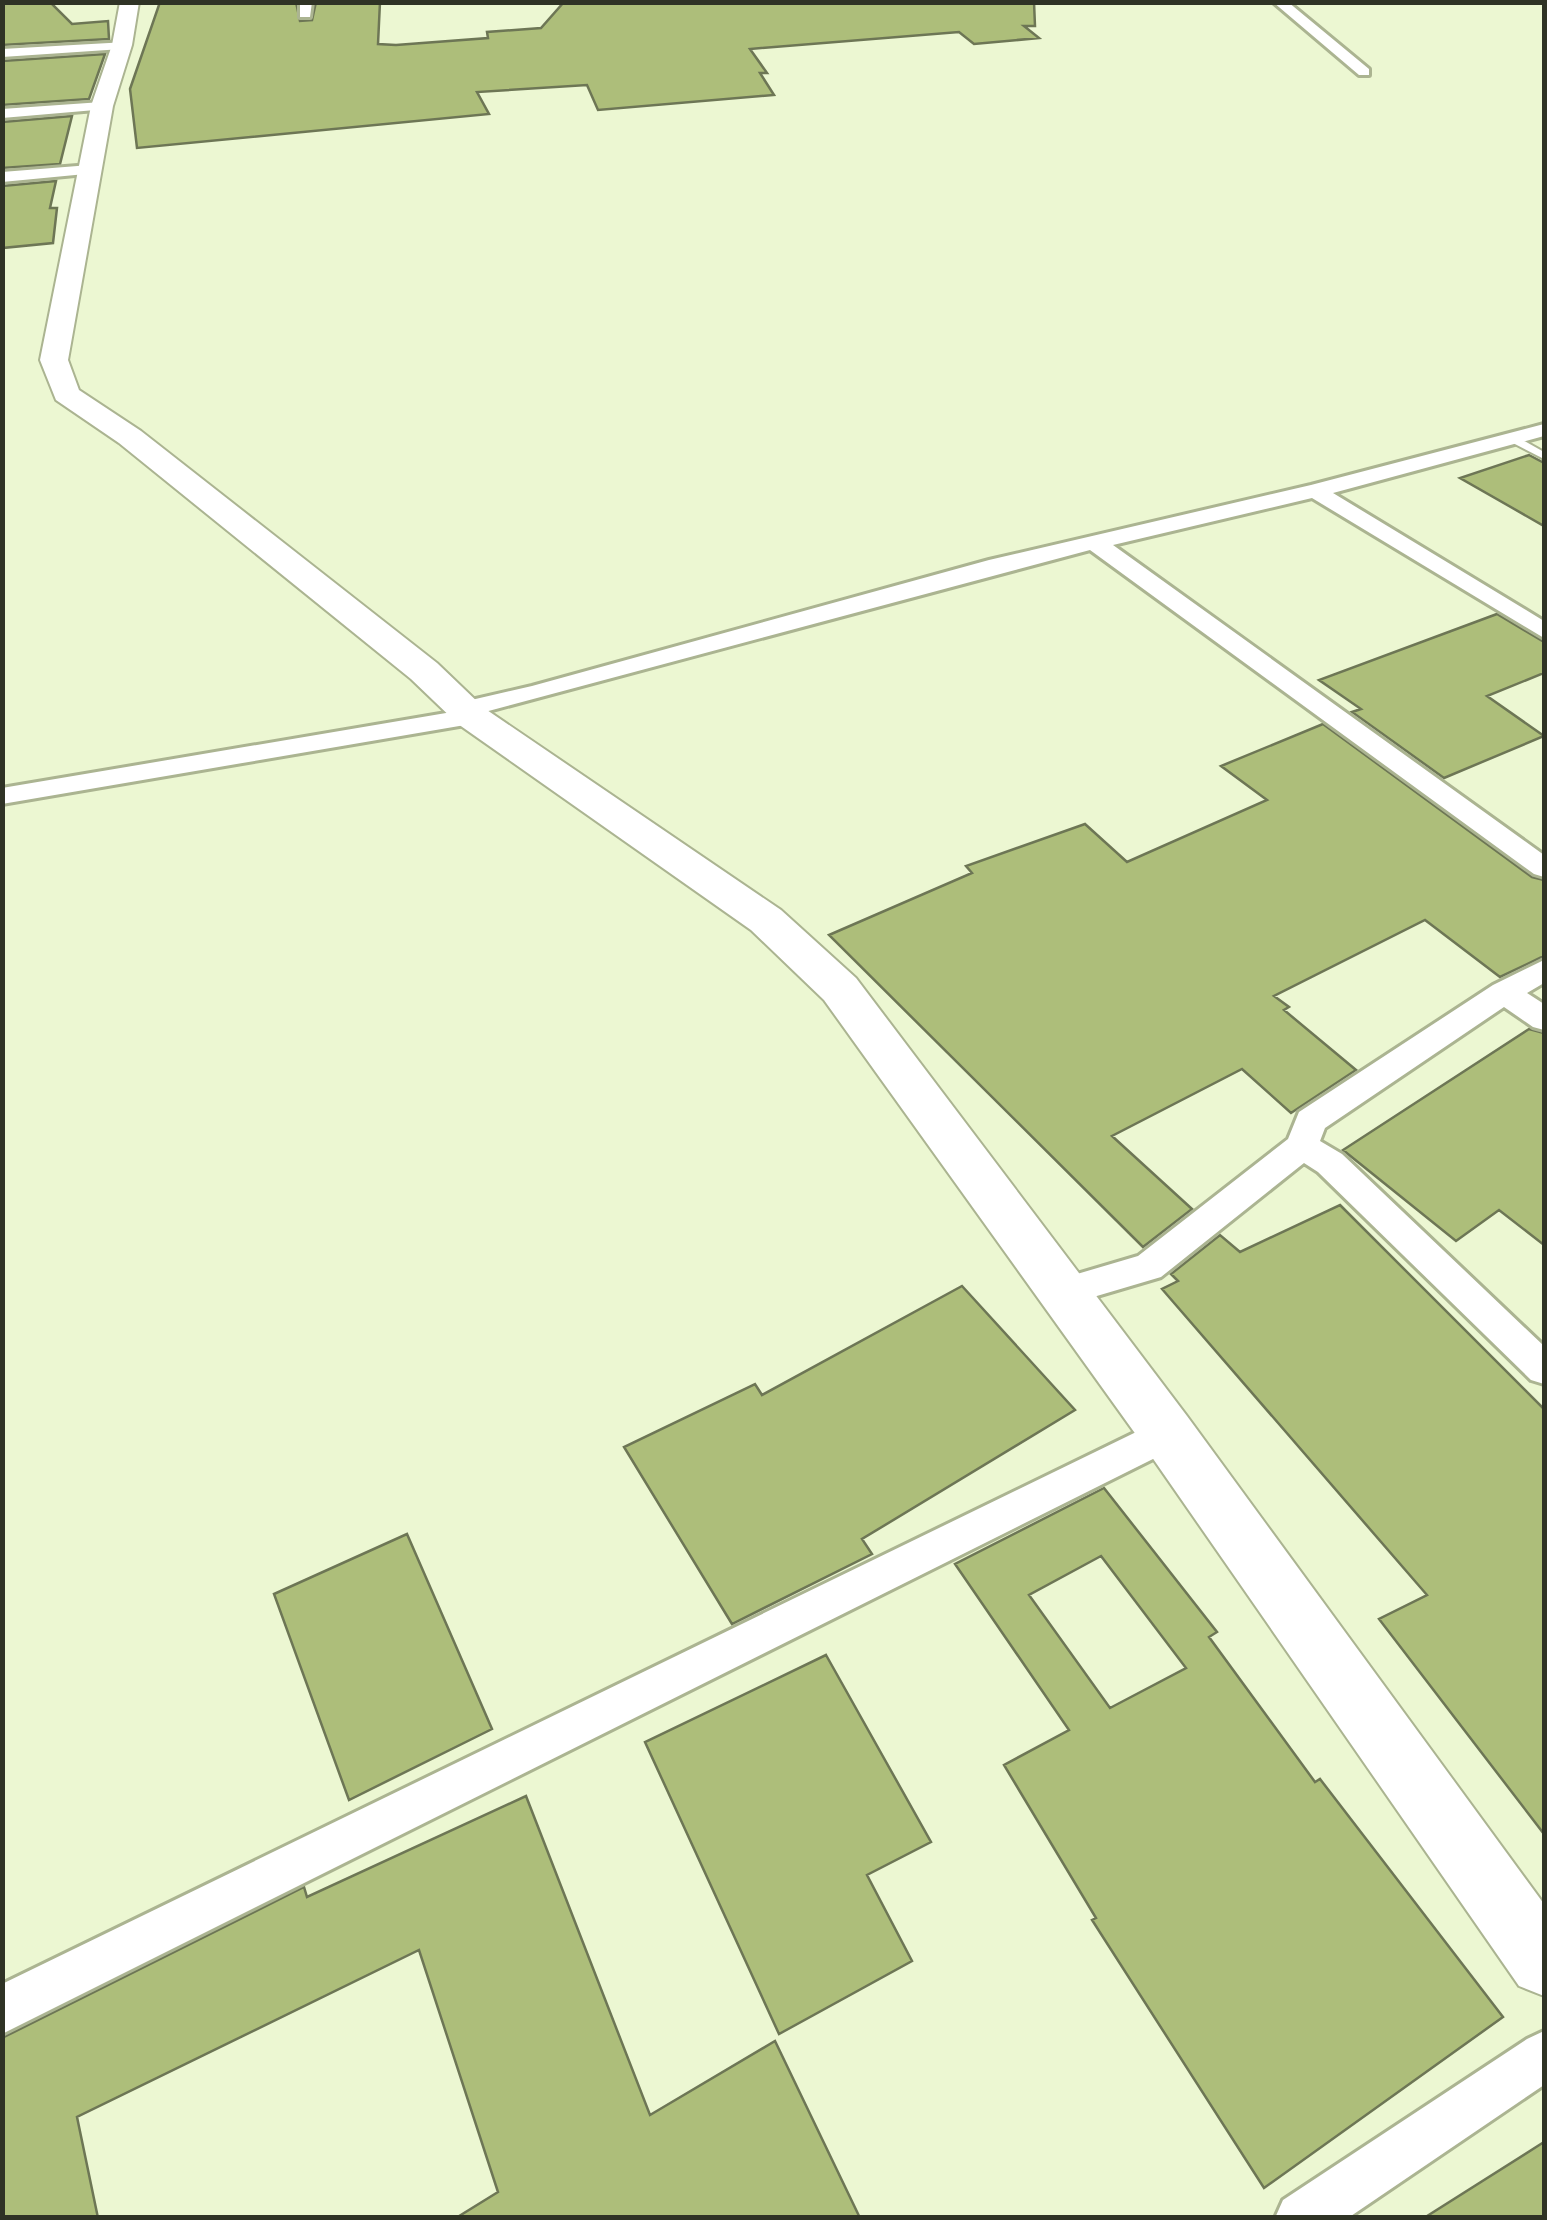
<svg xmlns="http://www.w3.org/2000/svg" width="1547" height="2220" viewBox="0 0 1547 2220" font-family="'Exo 2',sans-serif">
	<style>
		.building { fill: #adbe7a; stroke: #6d7655; stroke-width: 2.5; fill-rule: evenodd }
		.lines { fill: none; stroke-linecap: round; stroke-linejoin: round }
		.lane-casing { stroke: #abb491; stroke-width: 4 }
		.street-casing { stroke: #abb491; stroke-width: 6 }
		.secondary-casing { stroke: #abb491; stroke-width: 4 }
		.lane { fill: #fff; fill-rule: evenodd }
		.street { fill: #fff; fill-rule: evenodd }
		.secondary { fill: #fff; fill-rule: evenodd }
	</style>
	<rect width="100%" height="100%" fill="#ecf7d2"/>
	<path class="building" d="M2,2H50L72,24L108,21L109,39L2,45Z
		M160,2H296L300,21L312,20L316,2H380L378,44L396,45L488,38L487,32L541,28L564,2H1034L1035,26H1024L1039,38L974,44L959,32L750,49L767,73H760L774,95L598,110L587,85L477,92L489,114L137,148L130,89Z
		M105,54L89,99L2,105V61Z
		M72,116L60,164L2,168V122Z
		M56,181L50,208H57L53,243L2,248V186Z
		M1529,455L1544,463V526L1460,478Z
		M1497,614L1544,642V673L1487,696L1544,736L1444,778L1352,712L1361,709L1319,680Z
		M1323,724L1532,877L1544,880V956L1500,977L1425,920L1274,996L1289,1007L1284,1010L1356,1070L1291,1113L1242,1069L1112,1136L1192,1209L1143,1247L829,935L972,873L966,866L1085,824L1127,862L1267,800L1221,766Z
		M1529,1029L1544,1033V1245L1499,1210L1456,1241L1343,1150Z
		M1340,1205L1544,1409V1834L1379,1619L1427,1595L1162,1289L1178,1281L1171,1274L1220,1235L1240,1252Z
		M962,1286L1075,1410L862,1539L872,1554L732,1624L624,1447L755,1384L762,1395Z
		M1104,1488L1217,1632L1209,1637L1315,1782L1320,1779L1503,2017L1264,2188L1092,1920L1096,1918L1004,1765L1069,1730L955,1564ZM1101,1556L1186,1668L1110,1708L1029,1595Z
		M407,1534L492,1729L349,1800L274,1594Z
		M826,1655L931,1842L867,1875L912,1961L779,2034L645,1742Z
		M526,1796L650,2115L775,2041L860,2218H456L498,2192L419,1950L77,2117L98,2218H2V2038L304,1887L307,1897Z
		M1544,2142V2218H1424Z"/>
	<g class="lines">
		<g class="lane-casing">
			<path id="lane" d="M1511,438H1519L1544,452V459L1511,442Z"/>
		</g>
		<g class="street-casing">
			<path id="street" d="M300,2H312L310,17H300Z
				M1273,2H1288L1369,69V75H1359Z
				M127,42V48L122,49L2,57V49Z
				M102,102L109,106L107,109L2,118V109Z
				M90,165L96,167V173L2,182V172Z
				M1544,424V436L1333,493L1544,621V638L1312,498L1113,545L1544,855V877L1534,874L1090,550L481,713L480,721L471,724L2,804V788L452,712L454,704L532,686L989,560L1311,485Z
				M1544,960V983L1527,993L1544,1004V1030L1533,1027L1504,1007L1325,1128L1320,1141L1342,1154L1544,1346V1384L1531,1380L1318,1172L1304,1163L1161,1277L1063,1306L1050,1302L1045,1292L1050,1282L1138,1256L1288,1139L1299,1112L1493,985Z
				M1167,1417L1181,1421L1186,1433L1181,1445L2,2034V1984Z
				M1544,2031V2085L1348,2218H1275L1283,2200L1527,2039Z"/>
		</g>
		<g class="secondary-casing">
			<path id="secondary" d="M120,2H139L132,45L113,106L68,360L79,390L141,431L437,663L484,708L781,910L856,978L1187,1416L1544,1904V1996L1519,1986L1147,1450L824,1000L751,930L458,724L411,679L119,443L56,400L40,360L91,106L112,45Z"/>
		</g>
		<use href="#lane" class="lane"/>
		<use href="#street" class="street"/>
		<use href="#secondary" class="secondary"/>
	</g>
	<rect width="1547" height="2220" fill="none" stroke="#2f3325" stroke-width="10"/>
</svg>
